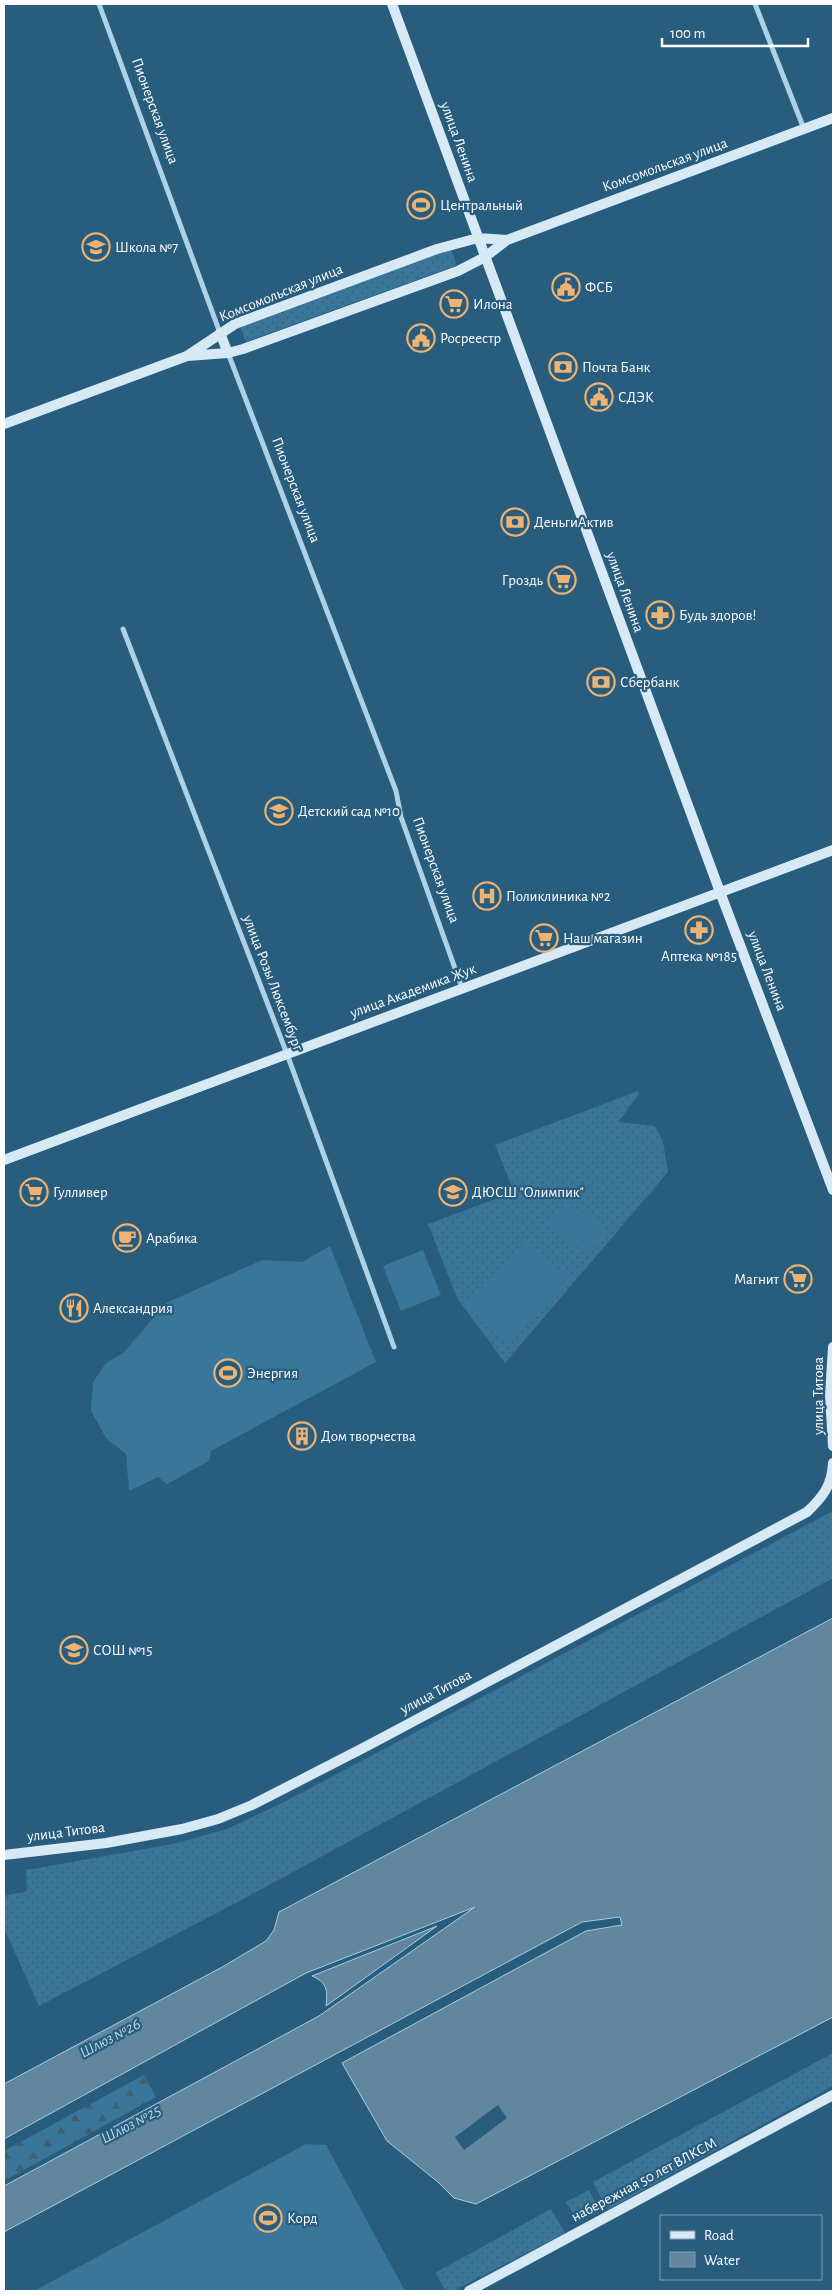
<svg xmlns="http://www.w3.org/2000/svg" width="837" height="2295" viewBox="0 0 837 2295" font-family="'Alegreya Sans',sans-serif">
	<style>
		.grass { fill: url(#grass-dots) }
		.forest { fill: url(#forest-firs) }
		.garden { fill: #397699 }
		.water { fill: #61869d; stroke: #a3cee5 }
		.pier { fill: #285d7e }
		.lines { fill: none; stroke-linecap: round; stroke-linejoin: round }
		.street { stroke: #aed1e5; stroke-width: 5 }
		.secondary { stroke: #d7e9f5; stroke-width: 10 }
		.labels { text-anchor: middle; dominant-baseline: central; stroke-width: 4.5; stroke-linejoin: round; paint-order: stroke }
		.street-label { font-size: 15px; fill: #fff; stroke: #285d7e }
		.poi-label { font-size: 15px; fill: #fff; stroke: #285d7e; text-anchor: start }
		.water-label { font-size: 16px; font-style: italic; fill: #b9daec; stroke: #285d7e }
	</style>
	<defs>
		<pattern id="grass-dots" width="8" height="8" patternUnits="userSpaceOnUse" patternTransform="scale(1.25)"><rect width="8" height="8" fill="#397699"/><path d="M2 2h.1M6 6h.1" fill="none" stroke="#435f6f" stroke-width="1.8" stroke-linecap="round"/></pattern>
		<pattern id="forest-firs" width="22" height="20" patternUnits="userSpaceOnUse" patternTransform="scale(1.25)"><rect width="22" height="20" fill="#397699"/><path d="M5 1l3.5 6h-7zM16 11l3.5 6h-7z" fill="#435f6f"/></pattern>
	</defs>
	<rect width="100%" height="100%" fill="#285d7e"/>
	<path class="grass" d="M449,250L452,251L456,263L455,266L248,341L245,340L241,329L242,326Z
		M638,1091L639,1094L618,1122L655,1126L663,1142L668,1172L505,1363L457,1298L428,1224L514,1192L495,1145Z
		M833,1511V1578L247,1897L39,2006L4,1928V1896L27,1891L26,1870L173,1844L227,1829L284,1802Z
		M833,2053V2086L607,2210L593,2182Z
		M589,2190L600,2211L578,2223L566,2202Z
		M551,2209L565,2233L453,2291H446L435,2273Z"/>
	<path class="forest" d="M144,2075L156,2097L4,2181V2151Z"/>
	<path class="garden" d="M567,1202L606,1230L586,1254L547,1222Z
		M523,1243L569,1277L508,1346L465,1306Z
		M330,1246L376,1362L211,1451L209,1461L167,1484L158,1477L129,1491L126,1454L106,1438L91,1411L93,1382L106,1363L123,1353L166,1303L262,1260L302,1262Z
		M423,1250L441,1295L401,1311L383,1266Z
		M306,2144L326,2145L405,2291H34Z"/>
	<path class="water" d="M833,1618V2017L476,2204L454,2198L438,2182L387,2141L342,2063L586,1931L622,1925L620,1917L582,1922L4,2232V2186L319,2016L475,1907L306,1973L4,2139V2084L224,1966L266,1941L274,1930L279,1912Z
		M437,1926L326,2006C328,1991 327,1982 312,1976Z"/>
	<path class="pier" d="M498,2105L507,2118L464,2150L455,2137Z"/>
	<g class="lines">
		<path class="street" d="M99,4L220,333
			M755,4L804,129
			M228,353L396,791L401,817L462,988
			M123,629L287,1054L394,1347"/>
		<path class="secondary" d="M392,4L720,892L833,1190
			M220,333L228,353
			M187,356L228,353L243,349L458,271L485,257L507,240L833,118
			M4,424L187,356L235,324L437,249L478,238L507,240
			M4,1160L833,850
			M833,1347L830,1395L833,1446
			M4,1855L106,1843L182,1829L218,1819L252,1805L367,1746L807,1512C823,1497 832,1485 833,1463
			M469,2291L833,2095"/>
	</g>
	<defs>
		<g id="stadium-ring" transform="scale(1.4375)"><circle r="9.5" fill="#285d7e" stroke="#ecb374" stroke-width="1.5"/><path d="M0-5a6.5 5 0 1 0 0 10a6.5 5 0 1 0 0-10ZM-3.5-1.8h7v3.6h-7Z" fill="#ecb374"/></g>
		<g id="school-ring" transform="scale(1.4375)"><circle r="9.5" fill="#285d7e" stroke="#ecb374" stroke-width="1.5"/><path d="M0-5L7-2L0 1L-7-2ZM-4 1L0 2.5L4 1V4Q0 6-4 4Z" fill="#ecb374"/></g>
		<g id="civic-ring" transform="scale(1.4375)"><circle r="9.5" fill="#285d7e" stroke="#ecb374" stroke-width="1.5"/><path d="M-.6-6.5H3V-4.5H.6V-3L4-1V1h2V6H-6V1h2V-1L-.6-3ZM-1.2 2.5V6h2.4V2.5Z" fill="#ecb374"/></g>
		<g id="supermarket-ring" transform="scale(1.4375)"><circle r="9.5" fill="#285d7e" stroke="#ecb374" stroke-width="1.5"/><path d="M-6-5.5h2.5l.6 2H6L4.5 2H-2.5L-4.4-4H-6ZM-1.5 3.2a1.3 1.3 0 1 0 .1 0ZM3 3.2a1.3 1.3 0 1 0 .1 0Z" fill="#ecb374"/></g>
		<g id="bank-ring" transform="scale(1.4375)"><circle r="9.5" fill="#285d7e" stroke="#ecb374" stroke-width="1.5"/><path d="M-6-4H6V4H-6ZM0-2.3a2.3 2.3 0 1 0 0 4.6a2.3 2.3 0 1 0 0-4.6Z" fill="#ecb374"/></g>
		<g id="pharmacy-ring" transform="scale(1.4375)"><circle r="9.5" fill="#285d7e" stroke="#ecb374" stroke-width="1.5"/><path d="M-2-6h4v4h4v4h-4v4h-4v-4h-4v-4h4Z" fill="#ecb374"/></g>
		<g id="hospital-ring" transform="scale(1.4375)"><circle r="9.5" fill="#285d7e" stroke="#ecb374" stroke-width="1.5"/><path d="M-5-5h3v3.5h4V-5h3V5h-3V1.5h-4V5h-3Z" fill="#ecb374"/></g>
		<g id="cafe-ring" transform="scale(1.4375)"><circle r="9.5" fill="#285d7e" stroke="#ecb374" stroke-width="1.5"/><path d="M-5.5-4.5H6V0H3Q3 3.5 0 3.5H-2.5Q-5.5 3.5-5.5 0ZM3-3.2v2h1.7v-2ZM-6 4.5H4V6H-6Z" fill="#ecb374"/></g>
		<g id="restaurant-ring" transform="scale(1.4375)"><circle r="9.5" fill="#285d7e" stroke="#ecb374" stroke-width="1.5"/><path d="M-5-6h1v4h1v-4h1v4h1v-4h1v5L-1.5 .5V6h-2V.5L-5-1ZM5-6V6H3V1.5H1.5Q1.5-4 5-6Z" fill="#ecb374"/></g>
		<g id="building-ring" transform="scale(1.4375)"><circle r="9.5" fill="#285d7e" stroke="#ecb374" stroke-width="1.5"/><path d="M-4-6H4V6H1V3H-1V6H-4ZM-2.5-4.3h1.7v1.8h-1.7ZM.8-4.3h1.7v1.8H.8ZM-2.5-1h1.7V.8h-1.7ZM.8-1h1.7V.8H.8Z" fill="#ecb374"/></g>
	</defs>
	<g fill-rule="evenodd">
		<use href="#stadium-ring" x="421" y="205"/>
		<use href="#school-ring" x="96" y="247"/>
		<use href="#civic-ring" x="566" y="287"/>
		<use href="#supermarket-ring" x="454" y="304"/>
		<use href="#civic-ring" x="421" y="338"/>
		<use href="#bank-ring" x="563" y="367"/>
		<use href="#civic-ring" x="599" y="397"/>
		<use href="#bank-ring" x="515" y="522"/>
		<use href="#supermarket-ring" x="562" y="580"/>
		<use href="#pharmacy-ring" x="660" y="615"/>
		<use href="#bank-ring" x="601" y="682"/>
		<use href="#school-ring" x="279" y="811"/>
		<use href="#hospital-ring" x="487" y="896"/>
		<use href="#pharmacy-ring" x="699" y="930"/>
		<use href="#supermarket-ring" x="544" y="938"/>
		<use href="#supermarket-ring" x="34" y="1192"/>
		<use href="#school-ring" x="453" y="1192"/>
		<use href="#cafe-ring" x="127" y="1238"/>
		<use href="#supermarket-ring" x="798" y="1279"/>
		<use href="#restaurant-ring" x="74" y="1308"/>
		<use href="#stadium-ring" x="228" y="1373"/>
		<use href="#building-ring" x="302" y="1436"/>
		<use href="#school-ring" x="74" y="1650"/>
		<use href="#stadium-ring" x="268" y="2218"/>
	</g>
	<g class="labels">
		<g class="street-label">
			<text transform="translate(155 111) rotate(70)">Пионерская улица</text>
			<text transform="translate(459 142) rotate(70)">улица Ленина</text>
			<text transform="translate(665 165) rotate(-20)">Комсомольская улица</text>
			<text transform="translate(281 293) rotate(-22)">Комсомольская улица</text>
			<text transform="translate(296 490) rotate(69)">Пионерская улица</text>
			<text transform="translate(625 592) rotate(70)">улица Ленина</text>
			<text transform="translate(436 870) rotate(70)">Пионерская улица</text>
			<text transform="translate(767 971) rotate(69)">улица Ленина</text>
			<text transform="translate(273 983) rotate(69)">улица Розы Люксембург</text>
			<text transform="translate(413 991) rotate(-20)">улица Академика Жук</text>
			<text transform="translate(818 1396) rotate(-90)">улица Титова</text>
			<text transform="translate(436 1692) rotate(-28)">улица Титова</text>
			<text transform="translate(66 1832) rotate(-7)">улица Титова</text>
			<text transform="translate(644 2180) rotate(-28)">набережная 50 лет ВЛКСМ</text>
		</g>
		<g class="poi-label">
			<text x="440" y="205">Центральный</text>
			<text x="115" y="247">Школа №7</text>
			<text x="585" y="287">ФСБ</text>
			<text x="473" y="304">Илона</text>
			<text x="440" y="338">Росреестр</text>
			<text x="582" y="367">Почта Банк</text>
			<text x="618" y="397">СДЭК</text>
			<text x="534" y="522">ДеньгиАктив</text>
			<text x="543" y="580" text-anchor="end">Гроздь</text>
			<text x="679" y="615">Будь здоров!</text>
			<text x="620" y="682">Сбербанк</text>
			<text x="298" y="811">Детский сад №10</text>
			<text x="506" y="896">Поликлиника №2</text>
			<text x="563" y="938">Наш магазин</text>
			<text x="699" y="956" text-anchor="middle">Аптека №185</text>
			<text x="53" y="1192">Гулливер</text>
			<text x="472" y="1192">ДЮСШ "Олимпик"</text>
			<text x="146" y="1238">Арабика</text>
			<text x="779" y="1279" text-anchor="end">Магнит</text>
			<text x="93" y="1308">Александрия</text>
			<text x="247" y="1373">Энергия</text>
			<text x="321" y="1436">Дом творчества</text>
			<text x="93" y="1650">СОШ №15</text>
			<text x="287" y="2218">Корд</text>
		</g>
		<g class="water-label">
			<text transform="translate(110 2038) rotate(-28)">Шлюз №26</text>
			<text transform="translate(131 2124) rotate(-28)">Шлюз №25</text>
		</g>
	</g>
	<rect width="837" height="2295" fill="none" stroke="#ffffff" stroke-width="10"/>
	<rect x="660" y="2215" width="162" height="65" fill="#285d7e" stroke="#7e9eb2"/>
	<rect x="670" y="2231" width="25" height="8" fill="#d7e9f5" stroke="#7e9eb2"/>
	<text x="704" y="2240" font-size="15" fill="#ffffff">Road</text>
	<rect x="670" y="2252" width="25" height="15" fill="#61869d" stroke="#7e9eb2"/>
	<text x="704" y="2265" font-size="15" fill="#ffffff">Water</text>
	<path d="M662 38v8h146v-8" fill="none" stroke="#ffffff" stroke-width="2.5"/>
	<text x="670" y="38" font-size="15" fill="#ffffff" stroke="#285d7e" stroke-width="4" paint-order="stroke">100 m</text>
</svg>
